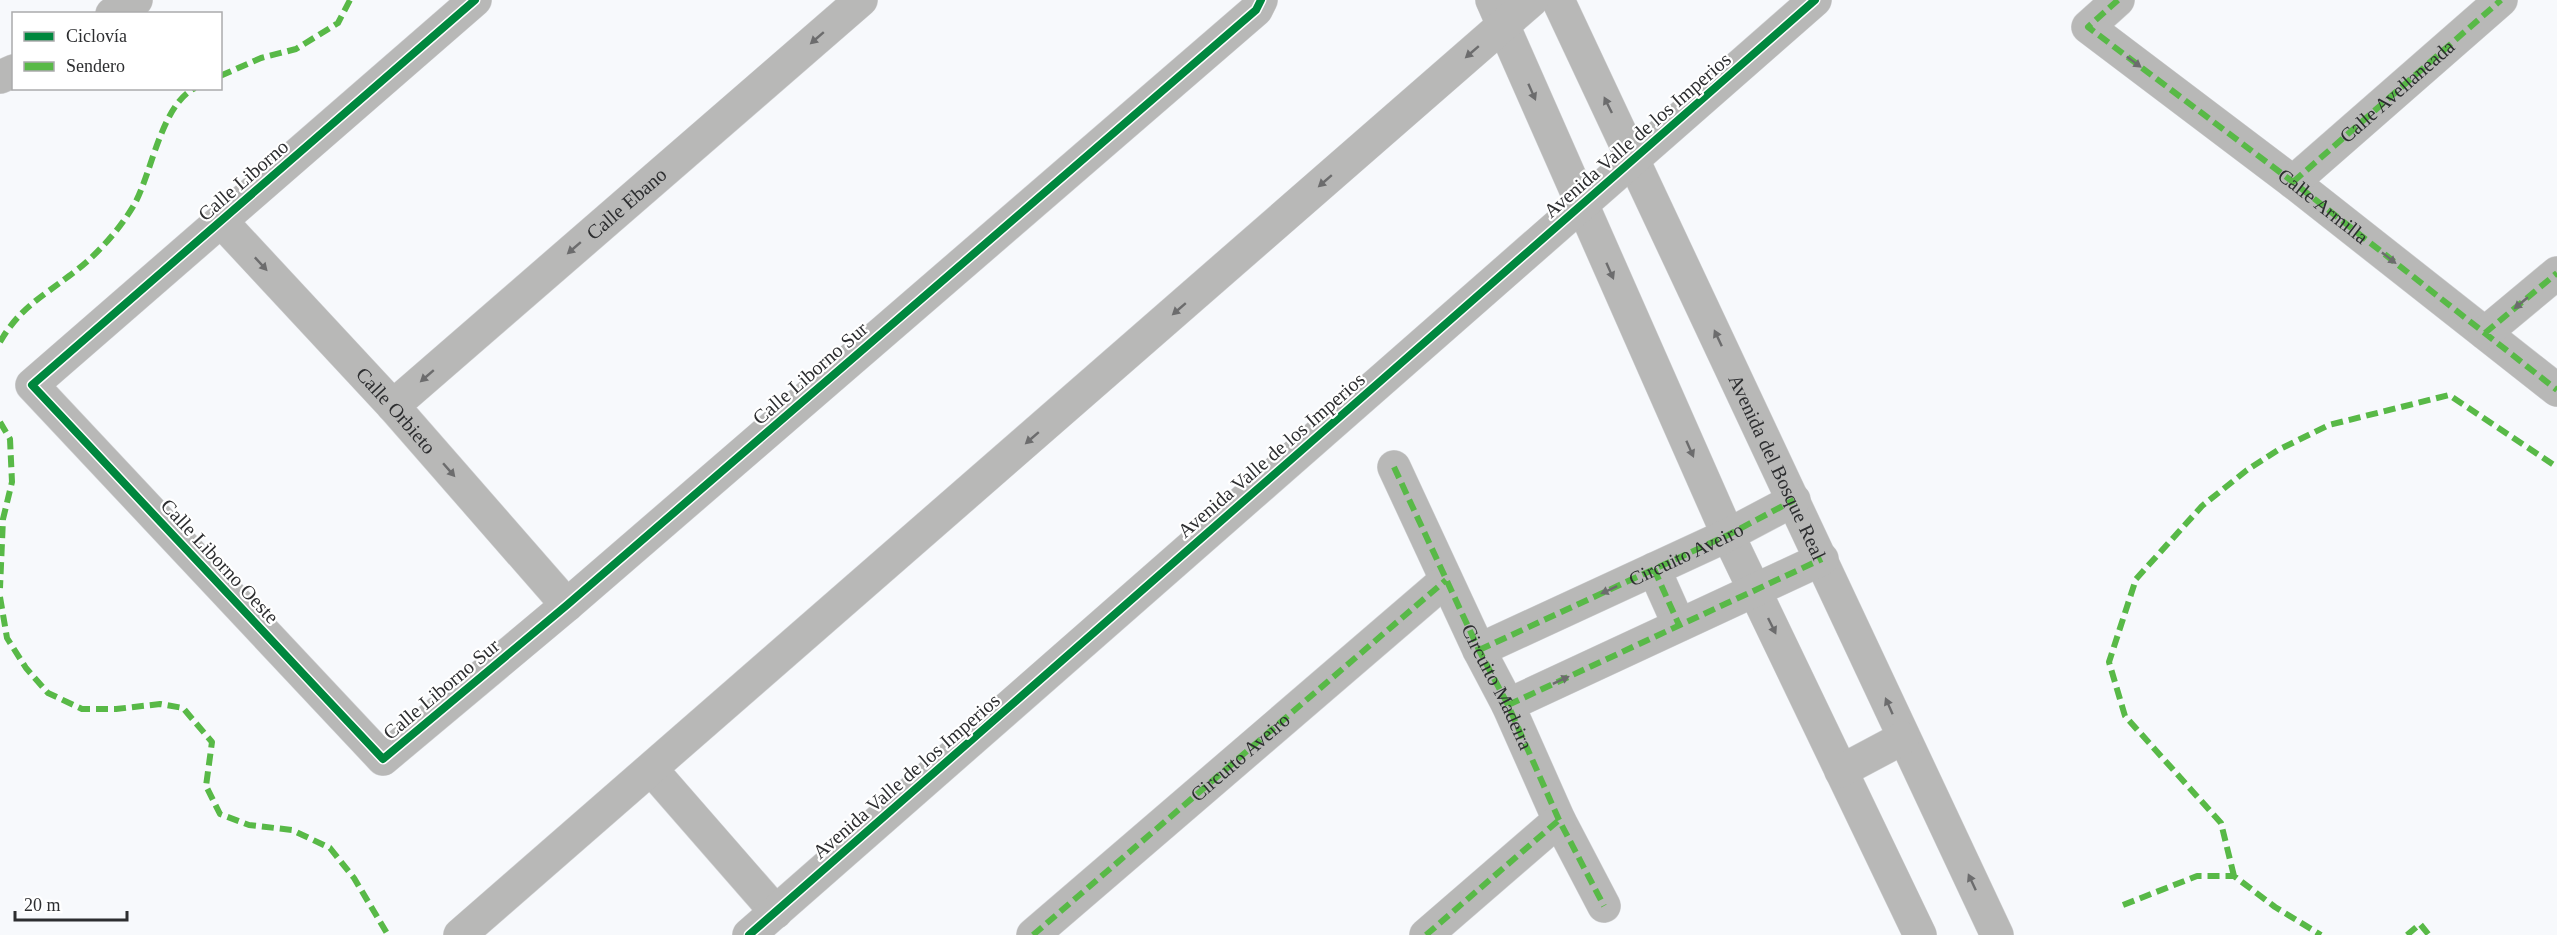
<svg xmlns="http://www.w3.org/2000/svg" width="2557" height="935" viewBox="0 0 2557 935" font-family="Georgia,serif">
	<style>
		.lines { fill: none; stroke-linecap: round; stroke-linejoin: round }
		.minor-casing { stroke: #d3d4d6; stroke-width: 34 }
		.minor { stroke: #b8b8b7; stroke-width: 33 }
		.quiet { stroke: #58b947; stroke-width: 6; stroke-dasharray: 12 6; stroke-linecap: butt }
		.cycleway-casing { stroke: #fff; stroke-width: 11 }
		.cycleway { stroke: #00873e; stroke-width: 8 }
		.oneway { fill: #6c6c6d }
		.labels { text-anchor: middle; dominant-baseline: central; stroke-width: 4.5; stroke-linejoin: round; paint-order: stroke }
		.street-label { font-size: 20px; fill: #2d2e30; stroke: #fff }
	</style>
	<rect width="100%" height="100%" fill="#f7f9fc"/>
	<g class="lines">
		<g class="minor-casing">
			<g id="minor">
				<path d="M475,0L32,385L383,759L567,605L1256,10L1261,0"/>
				<path d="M1492,0L1728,535L1920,935"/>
				<path id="s1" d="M1558,0L1997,935"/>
				<path id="s2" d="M2118,0L2088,27L2293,182L2557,390"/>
				<path d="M112,14L136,0"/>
				<path d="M0,77L14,71"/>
				<path id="s3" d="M2293,182L2501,0"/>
				<path id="s4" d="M221,221L393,406L567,605"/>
				<path d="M2485,333L2557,273"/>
				<path id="s5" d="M393,406L861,0"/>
				<path id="s6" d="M1394,467L1479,650L1508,705L1559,820L1604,906"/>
				<path d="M1654,569L1679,625"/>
				<path id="s7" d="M1479,650L1728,535L1794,500"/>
				<path d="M1508,705L1822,559"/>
				<path d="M652,770L776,912"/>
				<path d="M1841,771L1903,738"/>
				<path d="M460,935L1532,0"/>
				<path d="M749,935L1815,0"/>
				<path id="s8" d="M1033,935L1446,580"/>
				<path d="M1426,935L1559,820"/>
			</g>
		</g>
		<use href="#minor" class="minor"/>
		<path class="quiet" d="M2118,0L2088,27L2293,182L2557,390
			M220,76L261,58L296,49L338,23L350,0
			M2293,182L2501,0
			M2485,333L2557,273
			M0,342C19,309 40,298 69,276C95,257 118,232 134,205C152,173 161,105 195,88
			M0,422L10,439L12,482L3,519L0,588
			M1394,467L1479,650L1508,705L1559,820L1604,906
			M1654,569L1679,625
			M0,597L7,638L26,668L48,693L82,709H116L160,704L183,708L212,742L206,786L220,814L249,825L292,830L330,848L354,878L388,935
			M1479,650L1728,535L1794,500
			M1508,705L1822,559
			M2234,876L2221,823L2125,716L2109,662L2136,579L2202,506L2247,470L2278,450L2329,425L2449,395L2557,467
			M2123,905L2197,876H2234L2275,907L2321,935
			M1033,935L1446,580
			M1426,935L1559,820
			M2407,935L2420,924L2429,935"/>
		<g class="cycleway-casing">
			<path id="cycleway" d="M475,0L32,385L383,759L567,605L1256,10L1261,0
				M749,935L1815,0"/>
		</g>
		<use href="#cycleway" class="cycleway"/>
	</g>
	<defs><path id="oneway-solid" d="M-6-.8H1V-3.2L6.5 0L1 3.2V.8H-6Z" transform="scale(1.5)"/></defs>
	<g class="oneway">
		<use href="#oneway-solid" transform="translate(817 38) rotate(139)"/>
		<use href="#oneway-solid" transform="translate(1472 52) rotate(139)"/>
		<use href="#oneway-solid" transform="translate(2134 62) rotate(37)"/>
		<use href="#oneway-solid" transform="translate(1532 92) rotate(66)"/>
		<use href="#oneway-solid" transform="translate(1608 105) rotate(-116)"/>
		<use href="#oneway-solid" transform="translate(1325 181) rotate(139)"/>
		<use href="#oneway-solid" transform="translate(574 248) rotate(139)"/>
		<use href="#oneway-solid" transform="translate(2389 258) rotate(38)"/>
		<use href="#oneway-solid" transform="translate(261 264) rotate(47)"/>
		<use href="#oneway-solid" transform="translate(1610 271) rotate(66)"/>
		<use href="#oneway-solid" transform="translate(2521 303) rotate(140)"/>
		<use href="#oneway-solid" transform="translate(1179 309) rotate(139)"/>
		<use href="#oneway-solid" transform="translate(1718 338) rotate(-115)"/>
		<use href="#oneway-solid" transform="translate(427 376) rotate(139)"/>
		<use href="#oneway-solid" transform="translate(1032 438) rotate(139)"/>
		<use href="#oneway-solid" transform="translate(1690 449) rotate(66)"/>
		<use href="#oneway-solid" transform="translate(449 470) rotate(49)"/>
		<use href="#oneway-solid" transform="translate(1609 590) rotate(155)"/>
		<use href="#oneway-solid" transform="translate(1772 626) rotate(64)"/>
		<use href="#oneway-solid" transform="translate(1561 680) rotate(-25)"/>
		<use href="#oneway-solid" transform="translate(1889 706) rotate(-114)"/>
		<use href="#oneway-solid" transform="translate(1972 882) rotate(-115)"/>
	</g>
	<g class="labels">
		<g class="street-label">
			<text stroke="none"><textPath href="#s3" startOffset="138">Calle Avellaneada</textPath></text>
			<text transform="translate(1637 135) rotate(-41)">Avenida Valle de los Imperios</text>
			<text transform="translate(243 180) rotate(-41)">Calle Liborno</text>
			<text stroke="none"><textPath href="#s5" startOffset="309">Calle Ebano</textPath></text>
			<text stroke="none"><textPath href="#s2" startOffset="336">Calle Armilla</textPath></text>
			<text transform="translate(810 373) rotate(-41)">Calle Liborno Sur</text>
			<text stroke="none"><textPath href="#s4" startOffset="258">Calle Orbieto</textPath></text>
			<text transform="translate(1271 455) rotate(-41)">Avenida Valle de los Imperios</text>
			<text stroke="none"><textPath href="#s1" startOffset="516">Avenida del Bosque Real</textPath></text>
			<text stroke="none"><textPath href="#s7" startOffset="228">Circuito Aveiro</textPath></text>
			<text transform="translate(220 561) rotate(47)">Calle Liborno Oeste</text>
			<text stroke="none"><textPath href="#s6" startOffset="243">Circuito Madeira</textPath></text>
			<text transform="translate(441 689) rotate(-40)">Calle Liborno Sur</text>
			<text stroke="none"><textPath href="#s8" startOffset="273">Circuito Aveiro</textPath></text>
			<text transform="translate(906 776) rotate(-41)">Avenida Valle de los Imperios</text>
		</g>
	</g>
	<rect x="12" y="12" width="210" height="78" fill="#ffffff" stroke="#ababac" stroke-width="1.5"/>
	<rect x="24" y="32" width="30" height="9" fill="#00873e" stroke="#ababac" stroke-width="1.5"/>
	<text x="66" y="42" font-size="18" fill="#2d2e30">Ciclovía</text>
	<rect x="24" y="62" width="30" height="9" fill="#58b947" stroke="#ababac" stroke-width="1.5"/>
	<text x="66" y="72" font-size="18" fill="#2d2e30">Sendero</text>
	<path d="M15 911v9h112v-9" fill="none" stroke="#2d2e30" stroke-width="3"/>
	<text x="24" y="911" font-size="18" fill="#2d2e30" stroke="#ffffff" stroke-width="4.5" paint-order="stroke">20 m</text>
</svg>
